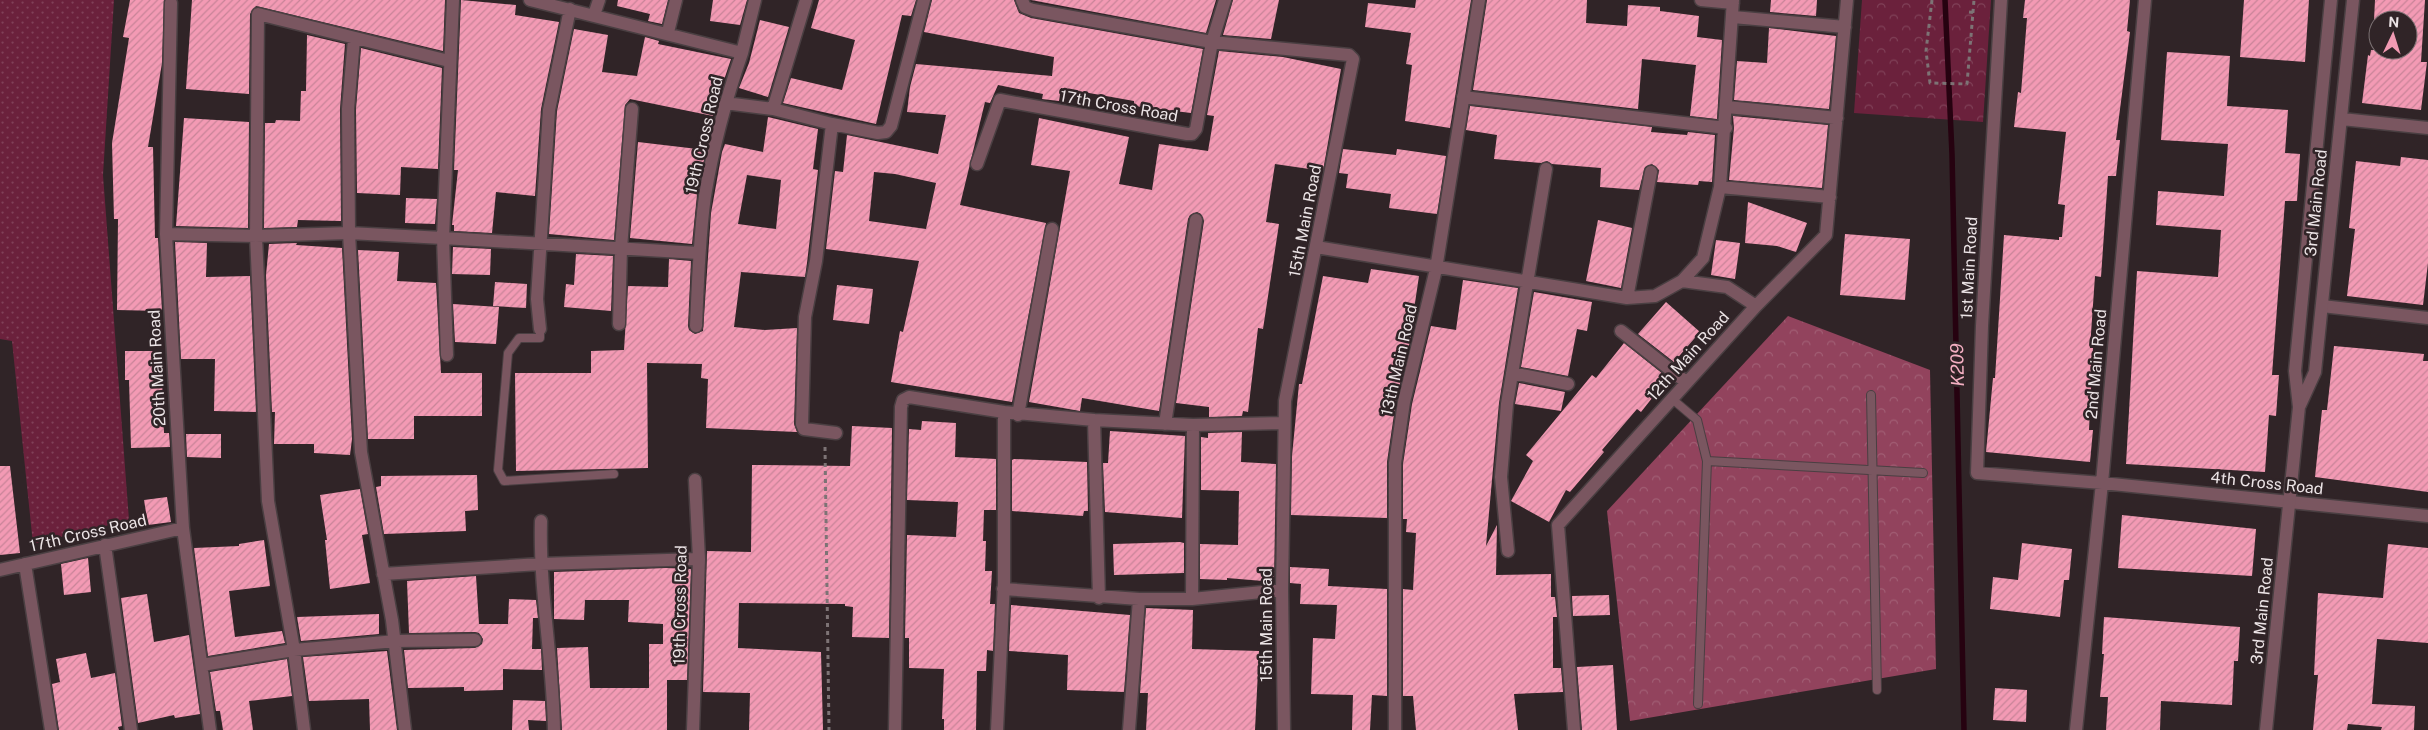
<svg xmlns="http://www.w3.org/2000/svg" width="2428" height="730" viewBox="0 0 2428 730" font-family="'Public Sans',sans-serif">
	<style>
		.grass { fill: url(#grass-dots) }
		.forest { fill: url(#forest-crowns) }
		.park { fill: url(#park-crowns) }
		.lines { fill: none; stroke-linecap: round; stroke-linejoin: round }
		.stream { stroke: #260210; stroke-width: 5.5 }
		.building { fill: url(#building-hatch); fill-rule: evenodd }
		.service-casing { stroke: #4a3f42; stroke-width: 10 }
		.minor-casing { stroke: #4a3f42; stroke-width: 15 }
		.tertiary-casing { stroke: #4a3f42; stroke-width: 15 }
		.path { stroke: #7d7375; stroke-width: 3; stroke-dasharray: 4 4; stroke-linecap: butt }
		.service { stroke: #7a5660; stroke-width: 8 }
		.minor { stroke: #7a5660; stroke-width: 12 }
		.tertiary { stroke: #7a5660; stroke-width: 12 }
		.labels { text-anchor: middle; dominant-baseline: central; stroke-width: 5; stroke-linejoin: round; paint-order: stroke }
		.street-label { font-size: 16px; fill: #ece4e6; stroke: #302427 }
		.water-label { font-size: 18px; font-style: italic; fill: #f4afc2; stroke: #302427 }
	</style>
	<defs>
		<pattern id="grass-dots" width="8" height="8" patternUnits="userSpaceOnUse" patternTransform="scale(1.25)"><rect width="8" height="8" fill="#6b213c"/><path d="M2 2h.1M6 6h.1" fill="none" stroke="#804158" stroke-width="1.8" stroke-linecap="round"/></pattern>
		<pattern id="forest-crowns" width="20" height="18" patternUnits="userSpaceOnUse" patternTransform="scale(1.25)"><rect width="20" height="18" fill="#92435d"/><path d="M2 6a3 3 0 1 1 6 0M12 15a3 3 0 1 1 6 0" fill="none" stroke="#a15e74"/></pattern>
		<pattern id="park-crowns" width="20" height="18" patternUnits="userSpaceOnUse" patternTransform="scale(1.25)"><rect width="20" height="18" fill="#6b213c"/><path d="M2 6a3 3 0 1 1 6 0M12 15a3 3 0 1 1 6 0" fill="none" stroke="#804158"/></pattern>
		<pattern id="building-hatch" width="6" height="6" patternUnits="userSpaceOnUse" patternTransform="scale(1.25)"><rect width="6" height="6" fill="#f39ab4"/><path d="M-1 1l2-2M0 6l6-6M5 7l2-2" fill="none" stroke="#c88498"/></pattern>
	</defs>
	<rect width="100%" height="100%" fill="#302427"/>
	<path class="grass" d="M0,0H114L103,175L129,520L33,544L12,341L0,339Z"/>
	<path class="forest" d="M1788,316L1930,370L1936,669L1630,721L1607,511Z"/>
	<path class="park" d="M1862,0H1991L1983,122L1854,113Z"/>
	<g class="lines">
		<path class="stream" d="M1945,0L1952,154L1964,730"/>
	</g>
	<path class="building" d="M130,0H164L162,63L148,147H153L155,238H158L162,311L117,310L118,219H114L112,143L129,38L123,37Z
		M192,0H445L443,51L256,6L250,14L249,94L186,89Z
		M461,0L516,5L515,15L559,22L541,109L535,196L496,192L492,233L454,231V225H452L458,170H454Z
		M618,0H668L662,24L648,21L650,14L617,6Z
		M713,0H747L740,25L710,21Z
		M819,0H916L911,16L902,15L876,124L783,103L791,78L842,90L855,40L811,28Z
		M932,0H1014L1019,13L1031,18L1203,49L1191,113L1134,106V101L1061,88L1059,101L1042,99L1043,94L998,85L990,103L985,102L960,205L1046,223L1012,402L891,382L900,331L903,332L919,261L826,249L835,171L843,172L847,135L938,154L946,115L907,112L910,87L916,64L1052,76L1054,57L924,32ZM874,172L895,174L936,183L926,229L869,221Z
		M1031,0H1216L1206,33Z
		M1233,0H1279L1271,39L1223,35Z
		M1416,0H1471L1450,128L1405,121L1412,65L1406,64L1411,33L1365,27L1368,3L1415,8Z
		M1487,0H1587L1586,23L1627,26L1628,5L1660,7V11L1699,16L1697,37L1722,40L1717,119L1690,116L1696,65L1642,59L1638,109L1473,90Z
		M1771,0H1817L1816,16L1770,12Z
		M2025,0H2130L2127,31L2130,32L2116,140H2120L2116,176H2108L2101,277L2095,276L2090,348H2093L2089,430H2093L2090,462L1986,452L1993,378H1995L2004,235L2059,240V237H2062L2065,205L2058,204L2066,132L2014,127L2018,92L2021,93L2027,18H2023Z
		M2244,0H2309L2305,62L2240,57Z
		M2375,0H2425L2421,62H2427L2421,110L2362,103L2368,55L2370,56L2371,50H2408V20H2374Z
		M760,20L789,27L768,97L739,88L749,63Z
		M1769,28L1836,36L1829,109L1734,100L1737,61L1767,63Z
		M574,29L608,35L602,72L637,76L645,37L659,41L658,44L731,59L723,83L720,82L713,116L630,99L625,105L614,240L549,234L557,111Z
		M307,35L345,44L340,109L341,221L298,220L297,227L264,228L265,123H275L276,120L300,121L301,91H306Z
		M361,48L442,68L438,169L401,167L400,195L357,193L356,109Z
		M1219,51L1283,57L1341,69L1323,171L1275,164L1266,222L1279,224L1263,329L1258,328L1248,412L1243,411L1242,416L1209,417V407L1176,403L1204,221L1201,214L1197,212L1190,215L1188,219L1159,411L1082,398L1080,411L1029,402L1070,171L1031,165L1039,118L1129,137L1119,184L1152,190L1159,144L1208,151L1214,116L1207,115Z
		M2167,52L2230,56L2227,106L2288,110L2285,153L2300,154L2297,201H2285L2272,375H2279L2276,416L2269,415L2265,472L2126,464L2137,271L2218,277L2221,230L2156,225L2158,191L2224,196L2228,144L2161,140Z
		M1470,106L1652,127L1651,132L1687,135L1688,132L1715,135L1712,182L1699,181L1698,185L1657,182L1659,170L1652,164L1645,167L1639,190L1600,187L1601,168L1552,164L1547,161L1541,163L1494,159L1497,135L1466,130Z
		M1733,116L1828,125L1822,188L1729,180L1734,128Z
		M768,117L818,129L813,169L818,170L807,263L805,277L741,272L734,327L765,330L797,328L794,424L797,432L706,428L708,379L701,378L702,364L647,363L648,468L516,471L515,373H591V351L624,350L628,286L668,287L669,259L691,261L688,326L689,330L695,334L703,331L711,213L722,152L725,144L763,152ZM747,175L781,180L776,229L738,224Z
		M184,118L249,122L248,228L176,226Z
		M638,142L706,150L697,195L692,244L630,238Z
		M1343,149L1396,155L1397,149L1446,156L1437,214L1389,208L1391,194L1346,188L1348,174L1339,173Z
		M2401,157L2428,160V263L2423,305L2347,296L2355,229L2349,228L2356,161L2400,166Z
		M406,198L437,199L435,224L405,223Z
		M1748,202L1807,223L1796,252L1777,246L1745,243Z
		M1598,220L1632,228L1621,288L1586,281Z
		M1845,234L1910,239L1905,300L1840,295Z
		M1716,240L1740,243L1735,279L1711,275Z
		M175,242L207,243L206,277L250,276L256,412L214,411L215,359H181Z
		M297,243L296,245L342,248L352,439L350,455L314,453V444H274L275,412H272L266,275L269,244Z
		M453,247L491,249L490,275L452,274Z
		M358,250L399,252L397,281L436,283L441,373H482V416H414V439H368Z
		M576,254L613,256L611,311L564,307L566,284L574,285Z
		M1371,269L1419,276L1412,323L1414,324L1396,401L1387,462V518L1291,515L1292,456L1299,384H1302L1323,276L1368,283Z
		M1463,280L1518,288L1499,403L1486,546L1497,525L1496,575L1551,574V597H1555L1557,617H1553V668H1561L1563,692L1514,694L1518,730H1416L1413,696H1403V589L1413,590L1416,533L1406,532L1407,519H1403V464L1412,404L1431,326L1456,330Z
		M495,282L527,284L526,308L493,306Z
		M837,285L873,289L869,324L833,320Z
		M1534,292L1592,302L1587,331L1577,329L1568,376L1521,367Z
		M1666,302L1700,332L1674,362L1638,334Z
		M453,304L499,307L496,344L455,342Z
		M1624,343L1668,378L1641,412L1637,409L1602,450L1604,452L1570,492L1566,490L1549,522L1511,501L1533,461L1526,455L1592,375L1596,378Z
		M2334,346L2424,354L2423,361H2428V492L2315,477L2322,410H2327Z
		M125,351H161L164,433H169L170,447L131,448L129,380H125Z
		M1519,383L1565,392L1561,411L1515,404Z
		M922,421L956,423L955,457L996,459V510H984L983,541H986L985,571H992L990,604H995L993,651L987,650L986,671H977L976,730H944V719H942L944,669L909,668V638H905L907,535L956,537L958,502L907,500L909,429L921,430Z
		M852,426L892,428L889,638L852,637L853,607L845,606V604L739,603L738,648L821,652L823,730H749L750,693L703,692L707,551L751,552L752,465L850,466Z
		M1110,431L1185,436L1182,518L1105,512L1103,463H1108Z
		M1242,432L1241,462L1276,464L1274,582L1227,578V580L1200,579V544L1238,545L1239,491L1201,490V437L1208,438V433Z
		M186,434H221V458L187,457Z
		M1014,459L1087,462L1088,511H1084L1083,516L1012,511V460Z
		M0,466H10L20,553L0,555Z
		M477,475L478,510L465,511L466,531L384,534L376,487L381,486V476Z
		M360,489L368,534L362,535L370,583L330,589L325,540H327L320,495Z
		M167,497L171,522L148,525L144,500Z
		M2122,515L2256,529L2252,576L2118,568Z
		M264,540L270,586L229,591L235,637L282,631L285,643L208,656L194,548L239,546V544Z
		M1180,542L1184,543V573L1114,575L1113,544Z
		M2022,543L2072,549L2069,580H2064L2060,617L1990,609L1993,577L2018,580Z
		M2388,544L2428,548V643L2377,639L2372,704L2415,706L2414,730H2381L2382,727L2348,724L2347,730H2313L2318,675H2314L2318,593L2383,598Z
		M88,558L91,592L64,595L61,564Z
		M1290,567L1329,569L1328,586L1387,589V696L1372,695L1370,730H1352L1353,695L1311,694L1313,638L1335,639L1337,605L1300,604L1301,584L1290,583Z
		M666,568L691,569L687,680H667V730H562L557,648L588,647L590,688H649V644H663V624L628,622L629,600H585L584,620L554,619V572Z
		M476,576L479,624H508L509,599L536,600L538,618H533L532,649H541L542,670L503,669V690L464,691V687L408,688L404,650L475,648L482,644L483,639L479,633L475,632L409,633L407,581Z
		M147,594L154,642L189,635L200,714L175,718L174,715L138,723L121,598Z
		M1609,595L1610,615L1573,616L1572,596Z
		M1011,605L1130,615L1124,692L1067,690L1068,655L1009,651Z
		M1146,608L1193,610L1192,649L1259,651L1255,730H1146L1148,693H1140Z
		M379,614V634L301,641L297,617Z
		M2104,617L2240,627L2238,661H2234L2232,705L2161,701L2160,730H2106L2108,697H2100L2104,654H2102Z
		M387,651L397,730H370L369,699L309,701L303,657Z
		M86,653L91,678L115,673L122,726L118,727L119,730H59L52,684L60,682L56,659Z
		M287,659L292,696L249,701L253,730H223L220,711H216L210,672Z
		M1613,665L1617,730H1582L1577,667Z
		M1995,688L2027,690L2026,722L1993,720Z
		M513,700L545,701L546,721L528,720L529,730H512Z"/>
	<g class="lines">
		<g class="service-casing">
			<path id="service" d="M540,329V338H519L508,353L498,470L504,481L614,474
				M1871,395L1877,690
				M1671,398L1697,420L1707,461L1698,704
				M1707,461L1923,473"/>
		</g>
		<g class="minor-casing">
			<path id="minor" d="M530,0L742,53C726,99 713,147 705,196C699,239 698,282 696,326
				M1022,0L1025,7L1033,10L1212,42L1349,55L1353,59L1285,401L1282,590L1284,730
				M1701,0L1733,3
				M2001,0L1982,326L1977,473L2102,483L2428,516
				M171,3L166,234L183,528L210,730
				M594,15L599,0
				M1733,17L1845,27
				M668,32L676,0
				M354,39L348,109L349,233L361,452L392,620L405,730
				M742,53L755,0
				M1463,97L1726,128
				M725,103L773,109L832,124L816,261L805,317L802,424L804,429L836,433
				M1727,107L1837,118
				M773,109L806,0
				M832,124L878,133L886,132L891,126L924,0
				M977,164L1000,100L1187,134H1192L1196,129L1212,42L1225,0
				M1720,187L1830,197
				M166,234L256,236L349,233L443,238L453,0
				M1316,247L1627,298L1655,296L1682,281L1703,258L1720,187L1733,0
				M1682,281L1727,287L1756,306
				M1627,298L1651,172
				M2322,306L2428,318
				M619,324L621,248L632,109
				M540,329L537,299L549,110L570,9
				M1621,331L1686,382
				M447,355L443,238L699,253
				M1512,373L1568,384
				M1018,415L1052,229
				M1165,424L1196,220
				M541,521C539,591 553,660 554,730
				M105,545L131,730
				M1508,551L1501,477L1507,404L1546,169
				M25,564L51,730
				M0,570L183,528
				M383,574L540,564L699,559
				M1003,589L1139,599H1192L1282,590
				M1099,598L1094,420L1193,425L1283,423
				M1192,599L1193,425
				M202,665L294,650L396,641L475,640
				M304,730L294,650L268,501L256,236L258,14L449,61
				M693,730L699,559L695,480
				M895,730L901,407L903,400L909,397L1004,412
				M997,730L1004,582V412L1094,420
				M1129,730L1139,599
				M1395,730V463L1404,402L1436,269L1479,0
				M1574,730L1558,525L1756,306L1826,235L1847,0
				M2076,730L2102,483L2145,0"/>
		</g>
		<g class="tertiary-casing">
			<path id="tertiary" d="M2342,119L2428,128
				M2300,405L2315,372L2353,0
				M2266,730L2299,407L2295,371L2331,0"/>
		</g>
		<path class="path" d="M1932,0L1926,51L1930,83L1967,84L1974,0
			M1969,12L1977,13
			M825,447L829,730"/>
		<use href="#service" class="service"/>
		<use href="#minor" class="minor"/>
		<use href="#tertiary" class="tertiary"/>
	</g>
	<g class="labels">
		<g class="street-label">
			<text transform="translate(1119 106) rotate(10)">17th Cross Road</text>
			<text transform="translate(704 135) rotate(-77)">19th Cross Road</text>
			<text transform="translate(2316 203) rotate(-84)">3rd Main Road</text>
			<text transform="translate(1305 221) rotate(-79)">15th Main Road</text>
			<text transform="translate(1969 268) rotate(-87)">1st Main Road</text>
			<text transform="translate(1688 356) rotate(-48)">12th Main Road</text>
			<text transform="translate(1399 360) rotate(-77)">13th Main Road</text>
			<text transform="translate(2096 364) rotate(-85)">2nd Main Road</text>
			<text transform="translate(157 368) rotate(-93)">20th Main Road</text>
			<text transform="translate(2267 483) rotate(6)">4th Cross Road</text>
			<text transform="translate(88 533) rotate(-13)">17th Cross Road</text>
			<text transform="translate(680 605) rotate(-89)">19th Cross Road</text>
			<text transform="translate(2262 611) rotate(-84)">3rd Main Road</text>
			<text transform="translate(1266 625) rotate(-90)">15th Main Road</text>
		</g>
		<g class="water-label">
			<text transform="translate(1957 365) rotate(-91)">K209</text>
		</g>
	</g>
	<g transform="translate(2393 35) rotate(4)"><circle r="24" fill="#302427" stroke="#7b7173"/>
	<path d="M0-4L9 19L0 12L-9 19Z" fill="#f19ab3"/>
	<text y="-8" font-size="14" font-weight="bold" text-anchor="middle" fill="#ece4e6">N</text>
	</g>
</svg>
